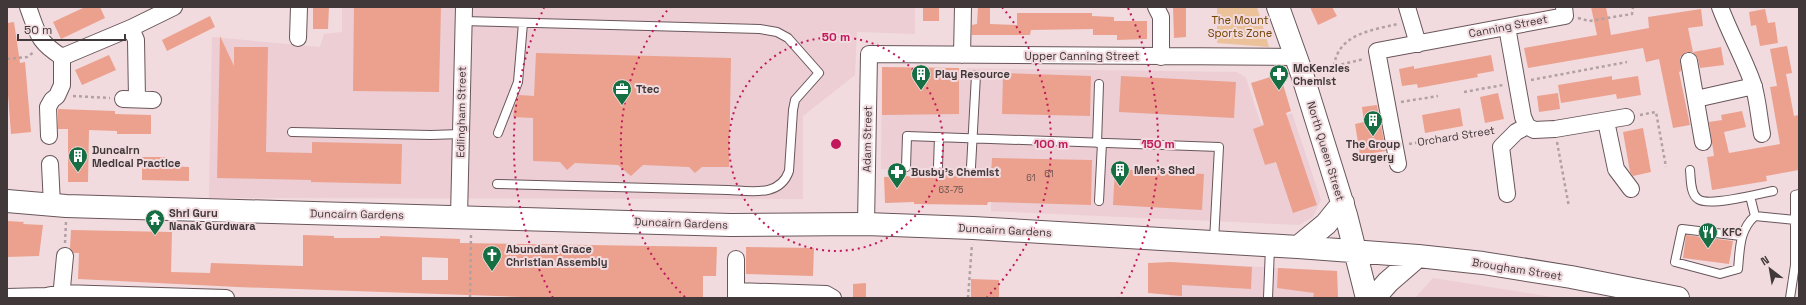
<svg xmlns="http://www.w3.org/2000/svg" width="1806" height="305" viewBox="0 0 1806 305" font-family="'Space Grotesk',sans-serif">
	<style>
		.built { fill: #ecced4 }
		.green { fill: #ecc29a }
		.building { fill: #eba18e; fill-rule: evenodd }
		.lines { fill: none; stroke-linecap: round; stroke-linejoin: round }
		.lane-casing { stroke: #69565a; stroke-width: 10 }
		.street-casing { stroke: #69565a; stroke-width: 18 }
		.secondary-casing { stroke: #69565a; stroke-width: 24 }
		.path { stroke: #b2a1a4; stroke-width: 2.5; stroke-dasharray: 3 3; stroke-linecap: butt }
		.lane { stroke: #fff; stroke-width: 8 }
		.street { stroke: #fff; stroke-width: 16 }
		.secondary { stroke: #fff; stroke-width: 22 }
		.ring { fill: none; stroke: #c2185b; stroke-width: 2; stroke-dasharray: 2 4 }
		.labels { text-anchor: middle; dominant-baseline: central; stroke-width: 4; stroke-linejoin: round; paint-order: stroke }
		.number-label { font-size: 9px; fill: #6c524f }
		.park-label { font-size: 11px; fill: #744300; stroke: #f1dbdf }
		.street-label { font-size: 11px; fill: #41383a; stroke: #f1dbdf }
		.poi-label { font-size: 11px; font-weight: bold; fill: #41383a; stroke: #f1dbdf; text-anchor: start }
		.centre { fill: #c2185b; stroke: #f1dbdf; stroke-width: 2 }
		.ring-label { font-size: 12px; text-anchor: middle; font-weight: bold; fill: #c2185b; stroke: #f1dbdf; stroke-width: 4; stroke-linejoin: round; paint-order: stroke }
	</style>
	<rect width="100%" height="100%" fill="#f1dbdf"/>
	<path class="built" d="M342,7H915V34L857,32L855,75L803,116V199L209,198L212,37L320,47L324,34L342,32Z
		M882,67L1237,72L1246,78L1261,124L1292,113L1321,200L1313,217L1299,225L991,211L992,172L881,169Z
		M1170,262L1337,271L1338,298H1169Z
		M1433,278L1559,298H1415Z"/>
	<path class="green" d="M1217,7H1257L1269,47L1217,43Z"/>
	<path class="building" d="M85,7H100L105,18L61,39L53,22Z
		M313,7H329L328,29H313Z
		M354,7H441L439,92L353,91Z
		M923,7H939V21H923Z
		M978,7H990V24L1017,25V13H1092V16L1114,17V21H1147V39L1117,40V35H1093V29L1031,30L1030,35H972V25L977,24Z
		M1173,7H1186V37L1174,38Z
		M1310,7H1332L1337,16L1318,25Z
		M1591,7H1606L1611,35L1649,28L1648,17L1701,9L1703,26L1688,28L1693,52L1721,47L1724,65L1700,68L1698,59L1693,52H1687L1680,57L1681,71L1679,72L1690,125L1673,128L1659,59L1646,62L1643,48L1528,68L1524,48L1597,35Z
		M1765,9L1768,23L1775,22L1778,43L1760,46L1756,25L1751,26L1749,12Z
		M210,16L215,27L167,51L162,40Z
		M14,22L20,63L25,62L31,132L11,134L7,81V23Z
		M220,36L234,66V47H268L266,152L312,153V142L402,144L401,184L311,182V180L217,178Z
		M1787,46L1792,73L1786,74L1794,116L1799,115V170L1766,176L1767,181L1712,190L1707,157L1714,156L1709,122L1722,120L1721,115L1742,111L1746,127L1724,132L1729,153L1780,144L1770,87L1777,86L1770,49Z
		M536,53L731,58L729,167H702L695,173L689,167L643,165L631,176L618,165L575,163L567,170L560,162L533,161V118L513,117L514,108L519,95L534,96Z
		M109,55L116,70L82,85L75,70Z
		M1491,55L1494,71L1477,74L1478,77L1418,88L1417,84L1402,86L1399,69L1414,66V69Z
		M882,67L959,68V114L882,115Z
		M1003,73L1091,76L1090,116L1002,114Z
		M1280,74L1291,111L1286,113L1317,205L1293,213L1276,162L1265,165L1253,129L1264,125L1251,83Z
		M1121,76L1236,82L1234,118L1119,112Z
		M1612,76V80L1638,76L1641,95L1617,99L1616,94L1561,103L1558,85Z
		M1498,93L1504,119L1485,123L1480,97Z
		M1558,93L1560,109L1539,112L1537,96Z
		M1377,105L1386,151L1360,155L1355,124L1364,122L1362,107Z
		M1460,108L1463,126L1425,133L1422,115Z
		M58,109L115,111V114L151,115V134H117V131L89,130L88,182H68V129H58Z
		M1643,128L1651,172L1633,176L1630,172L1623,132Z
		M142,157H165V166L189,167V181L142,180Z
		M992,158L1092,160L1091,205L988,202L987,205L914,204V202L885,203L884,177L914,176V174L991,176Z
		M1115,169L1204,174L1202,210L1113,205Z
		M7,221L24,222L23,224L43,225L39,256L7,257Z
		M71,230L172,232L171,272L210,273L211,263L303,266V235L334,236V238H380V236L460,239V243L717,247L716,276H703V298H552L237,287L78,279L79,253H74L70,248ZM422,257L448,258V280H422Z
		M1686,235L1733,241L1729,264L1683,258Z
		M746,247L814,248L813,276L746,274Z
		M1170,262L1252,267L1251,289L1182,285V296L1148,293V263Z
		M1278,268L1337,271L1338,298H1313L1314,293L1277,288Z
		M971,279L999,280V298H971Z
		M866,283V298H853V284Z"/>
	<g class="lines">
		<g class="lane-casing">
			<path id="lane" d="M463,21L760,29L777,32L788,38L819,73L795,100L793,110L789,171C780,197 752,191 728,190L497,184
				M292,132L431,135L461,134
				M498,133L518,82L523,23
				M1097,143L1099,84
				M938,166L939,137
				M906,167L907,136L1219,147L1214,241
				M971,167L976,75
				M1690,170C1691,179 1690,194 1698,199C1708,207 1759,194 1773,191
				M1750,196L1755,216
				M1099,201L1102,143
				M1741,236L1682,229L1675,262L1720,274L1738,269C1740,249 1739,230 1755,216L1795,220
				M1268,298L1270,247
				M1790,298L1795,265V195L1799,194"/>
		</g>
		<g class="street-casing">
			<path id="street" d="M28,7C38,34 37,41 62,57V85L57,96L52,100L48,107L49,136
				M1156,7L1161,17V57
				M1407,7L1418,44
				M1720,7C1730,34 1744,58 1753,84C1758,100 1759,118 1762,134
				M1507,27L1523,117L1527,126
				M131,28L136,40L137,99
				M298,38L299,7
				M962,55L963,7
				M62,57L131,28L174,7
				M1689,61L1703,142
				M123,99L153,100
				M1696,99L1754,86
				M1606,121L1616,169L1631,189
				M50,164L52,205
				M1398,164L1377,51L1565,16L1564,7
				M1507,194L1501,147L1516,132L1527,126L1534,130L1555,129L1626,117
				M459,216L464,7
				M866,224L869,54L1296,57
				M736,259V298
				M736,291L826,294L833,298
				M7,297L46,296L61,293L226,298
				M61,298L65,256"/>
		</g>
		<g class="secondary-casing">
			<path id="secondary" d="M1278,7L1302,74L1346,215L1367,298
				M7,201L66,206L731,225L866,224L973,228L1298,247L1418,256L1483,263L1571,277L1678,298
				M1298,247L1326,224L1343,203
				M1374,298L1388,282L1418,256"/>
		</g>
		<path class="path" d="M1578,18L1589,21L1632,14L1633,7
			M7,59L27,57L34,52
			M1334,66C1338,34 1372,30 1398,24
			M1318,70L1364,59
			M1531,80L1627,62
			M1464,92L1503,85
			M73,96L110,98
			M1401,102L1438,96
			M1640,115L1656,112L1666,167
			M1557,142L1569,207
			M1409,144L1497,129
			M65,243L66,222
			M470,298L471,235
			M968,298L972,244"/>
		<use href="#lane" class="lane"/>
		<use href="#street" class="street"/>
		<use href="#secondary" class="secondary"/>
	</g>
	<g class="ring">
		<circle cx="836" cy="144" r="107"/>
		<path d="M685 297A215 215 0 0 1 670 7M1002 7A215 215 0 0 1 987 297"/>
		<path d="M553 298A322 322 0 0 1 544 8M1128 8A322 322 0 0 1 1119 298"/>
	</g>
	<defs>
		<g id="building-pin" transform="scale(1)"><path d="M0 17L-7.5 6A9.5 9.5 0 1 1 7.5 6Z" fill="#156f42" stroke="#f1dbdf"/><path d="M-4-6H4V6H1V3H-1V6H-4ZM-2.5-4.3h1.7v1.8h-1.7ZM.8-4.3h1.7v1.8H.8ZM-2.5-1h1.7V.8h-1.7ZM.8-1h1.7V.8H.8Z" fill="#fff"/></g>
		<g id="pharmacy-pin" transform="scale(1)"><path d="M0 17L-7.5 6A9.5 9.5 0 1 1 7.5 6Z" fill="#156f42" stroke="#f1dbdf"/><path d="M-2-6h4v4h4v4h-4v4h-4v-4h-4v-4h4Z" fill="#fff"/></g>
		<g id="office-pin" transform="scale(1)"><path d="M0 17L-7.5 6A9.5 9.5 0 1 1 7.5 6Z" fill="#156f42" stroke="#f1dbdf"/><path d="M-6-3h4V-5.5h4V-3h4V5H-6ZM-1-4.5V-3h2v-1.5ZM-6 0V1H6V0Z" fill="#fff"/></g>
		<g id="temple-pin" transform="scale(1)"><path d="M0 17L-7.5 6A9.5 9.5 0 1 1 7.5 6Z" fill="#156f42" stroke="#f1dbdf"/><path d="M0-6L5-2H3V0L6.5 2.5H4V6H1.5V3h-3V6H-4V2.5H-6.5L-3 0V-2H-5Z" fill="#fff"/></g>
		<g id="restaurant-pin" transform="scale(1)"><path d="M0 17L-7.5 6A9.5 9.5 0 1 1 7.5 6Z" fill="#156f42" stroke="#f1dbdf"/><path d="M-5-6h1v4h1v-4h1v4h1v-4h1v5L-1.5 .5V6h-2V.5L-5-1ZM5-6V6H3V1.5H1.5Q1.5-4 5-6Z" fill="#fff"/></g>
		<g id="church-pin" transform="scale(1)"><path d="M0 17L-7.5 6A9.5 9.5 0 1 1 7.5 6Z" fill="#156f42" stroke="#f1dbdf"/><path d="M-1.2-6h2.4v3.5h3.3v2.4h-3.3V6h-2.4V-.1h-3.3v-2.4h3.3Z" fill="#fff"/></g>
	</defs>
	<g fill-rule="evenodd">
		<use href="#building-pin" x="921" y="74"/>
		<use href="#pharmacy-pin" x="1279" y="74"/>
		<use href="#office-pin" x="622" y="89"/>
		<use href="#building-pin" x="1373" y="120"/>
		<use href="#building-pin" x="78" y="156"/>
		<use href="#building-pin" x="1120" y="170"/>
		<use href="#pharmacy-pin" x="897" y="172"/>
		<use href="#temple-pin" x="155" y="219"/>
		<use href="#restaurant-pin" x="1708" y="232"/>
		<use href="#church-pin" x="492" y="255"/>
	</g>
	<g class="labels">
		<g class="number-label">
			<text x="1049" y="174">61</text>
			<text x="1031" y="178">61</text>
			<text x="951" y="190">63-75</text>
		</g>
		<g class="park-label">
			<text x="1240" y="20">The Mount<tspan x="1240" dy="13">Sports Zone</tspan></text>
		</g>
		<g class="street-label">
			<text transform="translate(1508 26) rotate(-11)">Canning Street</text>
			<text x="1082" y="56">Upper Canning Street</text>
			<text transform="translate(461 112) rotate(-89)">Edlingham Street</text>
			<text transform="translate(1456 136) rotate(-9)">Orchard Street</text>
			<text transform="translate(867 139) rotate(-89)">Adam Street</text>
			<text transform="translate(1326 151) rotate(73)">North Queen Street</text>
			<text transform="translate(357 214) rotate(1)">Duncairn Gardens</text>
			<text transform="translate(681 223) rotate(2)">Duncairn Gardens</text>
			<text transform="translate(1005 230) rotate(3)">Duncairn Gardens</text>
			<text transform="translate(1517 269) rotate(9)">Brougham Street</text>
		</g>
		<g class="poi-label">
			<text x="1293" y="68">McKenzies<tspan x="1293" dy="13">Chemist</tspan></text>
			<text x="935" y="74">Play Resource</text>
			<text x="636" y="89">Ttec</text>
			<text x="1373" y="144" text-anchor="middle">The Group<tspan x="1373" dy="13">Surgery</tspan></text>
			<text x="92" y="150">Duncairn<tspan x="92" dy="13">Medical Practice</tspan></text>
			<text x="1134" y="170">Men's Shed</text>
			<text x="911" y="172">Busby's Chemist</text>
			<text x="169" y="213">Shri Guru<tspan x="169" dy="13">Nanak Gurdwara</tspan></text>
			<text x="1722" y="232">KFC</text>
			<text x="506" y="249">Abundant Grace<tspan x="506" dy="13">Christian Assembly</tspan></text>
		</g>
	</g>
	<circle cx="836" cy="144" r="6" class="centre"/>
	<g class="ring-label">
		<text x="836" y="41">50 m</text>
		<text x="1051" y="148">100 m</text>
		<text x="1158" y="148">150 m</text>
	</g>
	<rect width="1806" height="305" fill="none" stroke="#41383a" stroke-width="16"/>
	<g transform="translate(1770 269) rotate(329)" stroke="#f1dbdf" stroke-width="3" paint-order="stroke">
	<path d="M0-3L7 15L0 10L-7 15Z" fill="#41383a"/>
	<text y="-6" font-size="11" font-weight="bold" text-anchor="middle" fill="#41383a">N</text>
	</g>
	<path d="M18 34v6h107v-6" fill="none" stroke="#41383a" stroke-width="2"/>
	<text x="24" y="34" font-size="12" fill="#41383a" stroke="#f1dbdf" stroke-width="3" paint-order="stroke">50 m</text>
</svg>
